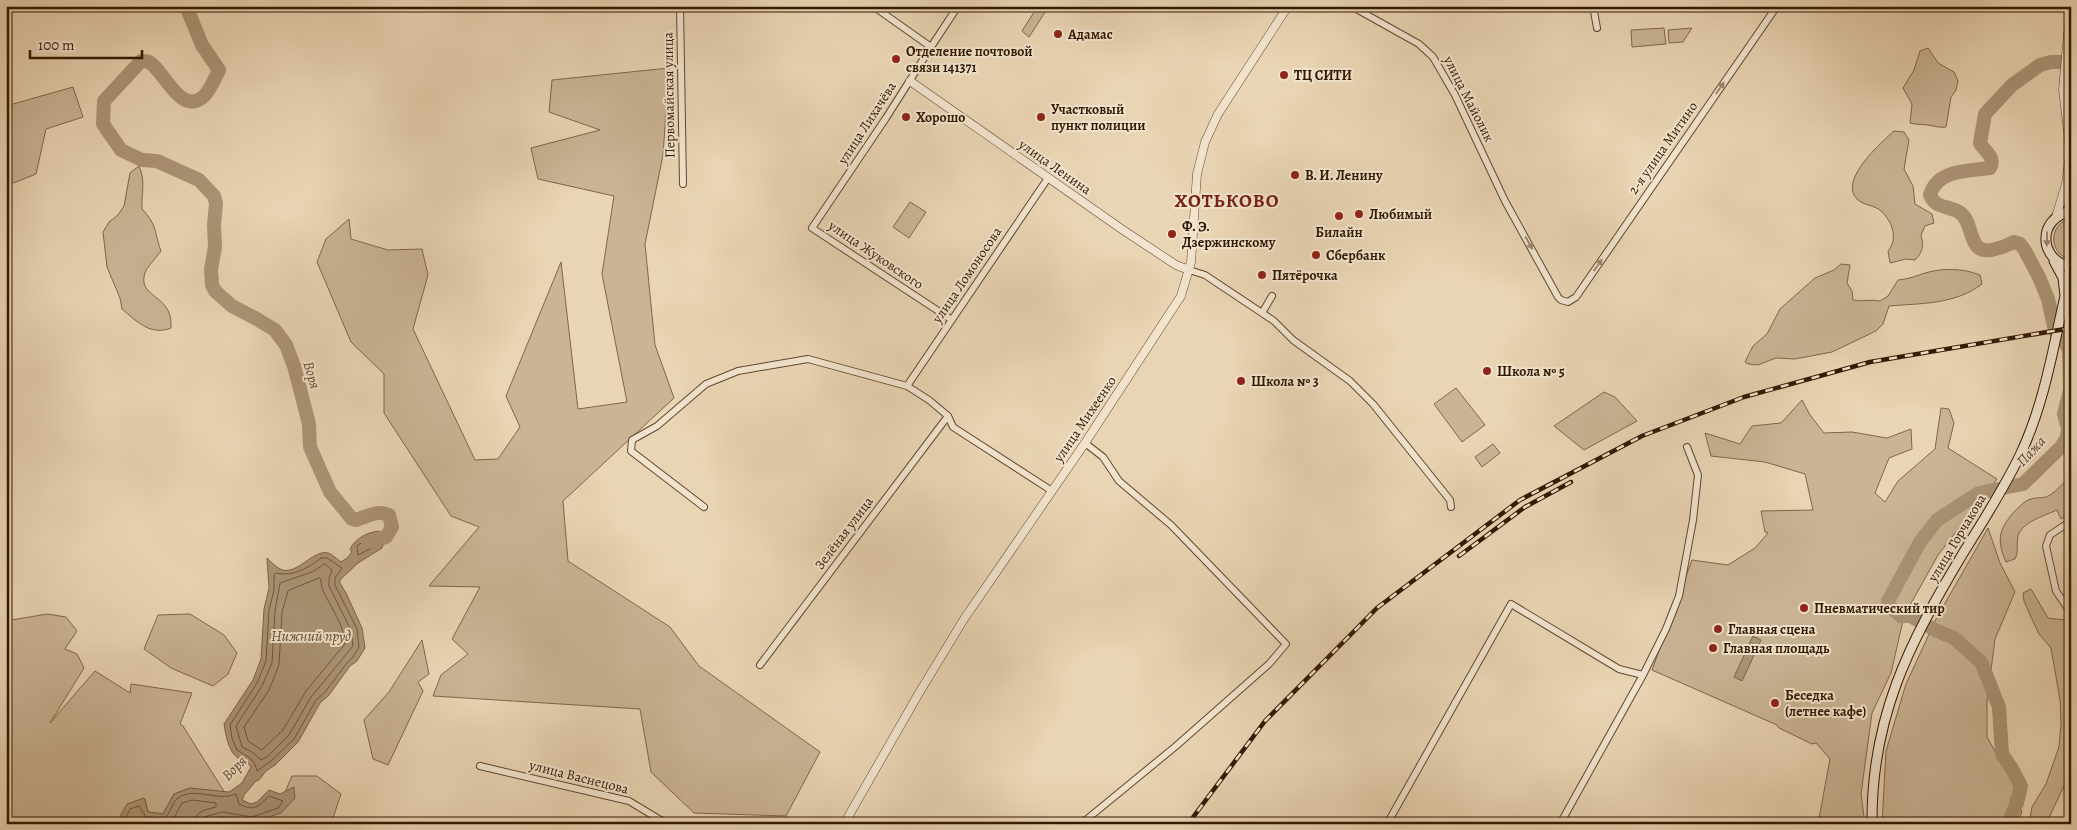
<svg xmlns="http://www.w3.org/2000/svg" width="2077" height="830" viewBox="0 0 2077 830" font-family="Alegreya,serif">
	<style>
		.green { fill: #cab495; stroke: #7e664a }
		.water { fill: #ab9476; stroke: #7b6247 }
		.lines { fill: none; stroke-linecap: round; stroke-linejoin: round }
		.shore { stroke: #6f563b; stroke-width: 1 }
		.river { stroke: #ab9476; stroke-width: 14 }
		.minor-casing { stroke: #60472d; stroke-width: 8 }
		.tertiary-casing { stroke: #60472d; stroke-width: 9 }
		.secondary-casing { stroke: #331800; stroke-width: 11 }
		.minor { stroke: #f1e3ce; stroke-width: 6 }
		.tertiary { stroke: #f1e3ce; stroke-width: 8 }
		.secondary { stroke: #f1e3ce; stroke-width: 9 }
		.rail-casing { stroke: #331800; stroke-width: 4.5 }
		.rail { stroke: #f1e3ce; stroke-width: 2.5; stroke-dasharray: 8; stroke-linecap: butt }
		.oneway { fill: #9c8871 }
		.poi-dot { fill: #8f2418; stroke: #f1e3ce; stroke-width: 2 }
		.labels { text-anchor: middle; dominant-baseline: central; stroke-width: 4; stroke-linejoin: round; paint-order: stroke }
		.poi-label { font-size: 14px; font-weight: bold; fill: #331800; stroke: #f1e3ce; text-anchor: start }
		.street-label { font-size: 14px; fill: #331800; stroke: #f1e3ce }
		.water-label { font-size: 15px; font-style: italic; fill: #634a2f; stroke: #f1e3ce }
		.district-label { font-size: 19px; font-weight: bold; letter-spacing: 1px; fill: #7a1f14; stroke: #f1e3ce }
	</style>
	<rect width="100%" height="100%" fill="#e9d4b3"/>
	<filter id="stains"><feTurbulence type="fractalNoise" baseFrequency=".004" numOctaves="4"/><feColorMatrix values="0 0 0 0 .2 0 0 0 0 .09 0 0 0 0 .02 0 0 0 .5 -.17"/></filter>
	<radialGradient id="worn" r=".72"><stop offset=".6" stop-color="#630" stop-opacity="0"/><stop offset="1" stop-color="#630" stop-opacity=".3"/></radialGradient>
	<path class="green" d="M1038,6H1049L1029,37L1022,31Z
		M1664,28L1666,44L1632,47L1631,30Z
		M1692,28L1683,42L1669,43L1668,30Z
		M1928,48L1938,63L1954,72L1958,81L1956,90L1951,97L1946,127C1939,128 1935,126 1928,125C1922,124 1917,125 1910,123L1912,104L1903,88L1914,70L1920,51Z
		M669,68L663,155L645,244L655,345L674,398L563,501L568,561L670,627L699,666L820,752L786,816L694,813L651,772L640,709L433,696L441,675L468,654L452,639L480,587L429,586L479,527L451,516L384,413V374L351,342L317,262L326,239L349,219L351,239L388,250L422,249L428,275L413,329L475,460L498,459L520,427L506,396L561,262L578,409L627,402L602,274L614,196L538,179L531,148L600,130L549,112L552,80Z
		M73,87L83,117L46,129L36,174L6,186V106Z
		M1894,131L1904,132L1909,140L1904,169L1913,186L1915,204L1932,214L1934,223L1925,226L1921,235C1924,246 1923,252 1915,260L1906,259L1890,263L1888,251C1898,239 1893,222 1881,211C1875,205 1864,206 1857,199C1838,180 1882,142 1894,131Z
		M139,166C146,181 141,194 142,209C158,226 154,232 161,251C157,257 146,268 145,273C139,291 156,294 165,306C171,313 171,320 171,328C151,336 137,322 122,309L120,298L107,267L103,232L109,222L118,215L124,206L130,173Z
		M910,202L926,212L909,238L893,227Z
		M2071,218V260C2048,254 2048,224 2071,218Z
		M1841,264L1850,265L1847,283L1852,291L1853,300C1862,302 1870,299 1880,301L1888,296L1898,280C1909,279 1916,276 1925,273C1942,268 1963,268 1980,275L1982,284C1954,305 1922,303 1889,306L1883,324L1876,331L1832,352L1795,359L1776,358L1758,365L1748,364L1745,362L1753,346L1767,334L1780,309L1815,278L1834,270Z
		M1456,388L1485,425L1462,442L1434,404Z
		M1604,392L1615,397L1637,421L1584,450L1554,426Z
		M1802,400L1810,415L1824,433L1852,432L1887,438L1911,429L1912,449L1889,458L1875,493L1885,502L1898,481L1935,449L1941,408L1949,409L1954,423L1948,448L1997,479L1938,555L1904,616L1891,673L1872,713L1861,794L1865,824H1818L1830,759L1816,743L1812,744L1779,728L1777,725L1652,670L1692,560L1728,565L1755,548L1768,533L1765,532L1761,511L1813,510L1805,474L1765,462L1711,456L1705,433L1740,444L1752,426L1781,423Z
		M1493,444L1500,453L1482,467L1475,457Z
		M2071,478V513L2061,519L2057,510C2044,516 2022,522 2018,536C2016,545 2019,551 2015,559L2006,562C1997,541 1998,531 2013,513C2018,508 2024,501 2031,499C2037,497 2044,499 2050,495C2058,490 2062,483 2071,478Z
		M1988,528L2000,563L2015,592L1995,639L1987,701V737L2016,788L2010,801L2018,804L2022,812L2017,824H1882L1886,751L1906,684L1936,619Z
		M2031,589L2048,618L2065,620L2071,623V771L2046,824H2029L2032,807L2046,784L2059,747L2061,723L2060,700L2051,648L2039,634L2031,617L2024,601L2023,593Z
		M47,614L66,617L77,631L65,649L77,654L84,668L50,723L95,671L130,693L131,684L192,693L180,724L183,726L225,793L190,788L174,794L163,814L148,812L145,799L118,820L119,824H6V621Z
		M190,614L224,635L237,653L228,674L213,686L171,668L144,649L158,615Z
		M422,640L429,674L418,682L423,691L388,765L373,759L364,720L389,692Z
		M292,776H317L341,794L331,824H196L222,817L253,822L285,792Z"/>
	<path class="water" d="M379,531L386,537L382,548L358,563L340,580V583L346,593L362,628L365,648L357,661L350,666L329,695L320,703L298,742L275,765L266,771L259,780L256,781L244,795L242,800L251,804L257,802L269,790L280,794L294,787L295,798L281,813L253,822L222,817L196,824H119L118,820L127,804L144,798L148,812L163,814L174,794L190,788L229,792L242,783L251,767C247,761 243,761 238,758C228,751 226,735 224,724L253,680L261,659L264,609L269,588L267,558C271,562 275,566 280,569C296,577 313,549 328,553C332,554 337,559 341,562L347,558L352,552L350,549C355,539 367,532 379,531Z
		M1753,636L1761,640L1742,681L1734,677Z"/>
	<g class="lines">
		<path class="shore" d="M372,537L379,538L377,545L358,555L357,546Z
			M321,558H327L342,568L335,578V585L357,629L359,647L353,657L347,663L325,692L316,700L294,739L271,761L257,771L255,764L250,758L237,750L232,738L230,725L257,683L266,661L269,610L274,590V575L276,573C293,577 308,568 321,558Z
			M325,564L332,570L329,578V586L351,630L353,646L311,697L289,735L267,757L261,760L252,752L242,747L236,726L262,686L272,663L275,611L280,583L312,572Z
			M320,578C322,582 321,588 324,593C332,609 344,625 345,644L306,691L283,730L262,750L248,741L244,727L269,690L279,665L282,612L288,591Z
			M123,824L130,809L139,806L146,817L165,818C171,813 171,803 178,798C194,786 218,802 236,794L239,804C254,812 259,806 269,796L283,801L278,808L252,817L222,812L204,817L200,824
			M168,824L173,820L182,803L192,800L216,803V807C205,810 195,811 194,824"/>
		<path class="river" d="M186,6L202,45L219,70C215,78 210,91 203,97C180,116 164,70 149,62C147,61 144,61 141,61L104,101L103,124L121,150L142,160L157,161L199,180L214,196L216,203L214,225L215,247L211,269L212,285L215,291L232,306L255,318L275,330L286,345L294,366L309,424L310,447L330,492L352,519L356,520C368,516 377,510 389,515L392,527L386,537L368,542
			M2008,824L2017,803L2021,786L2012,769L2002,754L1999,707L1984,669L1981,662L1954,638L1935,630L1910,616H1901L1889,606L1888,601L1920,542L1937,520L1979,493L2023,484L2061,447L2067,437L2068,429L2064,414L2070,390L2069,350L2066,344L2055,331L2048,299L2039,277L2024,249L2020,244L2014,242C2009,244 2004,247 1999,248C1964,260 1977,223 1959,212C1947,205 1936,209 1930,195C1937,169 1970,171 1990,168C1996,157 1985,152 1980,143L1985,114L2012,85L2040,65L2051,62H2071"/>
		<g class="minor-casing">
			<path id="minor" d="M680,6L683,184
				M873,6L931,47
				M1351,6L1419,44L1433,57L1455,95L1505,201L1558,297L1561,300L1568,302L1576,297L1777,6
				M1593,6L1597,28
				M1189,270L1205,275L1274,321L1293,340L1350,381L1373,404L1450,500L1451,507
				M1262,313L1272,296
				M952,320L812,228L886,118L931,47L958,6
				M907,386L1048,178
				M704,507L631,451L632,440L657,426L706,384L738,371L808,359L907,386L929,400L948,416L953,427L1052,491
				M2071,521L2050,535L2046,546L2056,591L2071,613
				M760,665L948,416
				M480,766L629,801L667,824
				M1081,824L1176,746L1269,664L1286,644L1171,525L1119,481L1103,457L1085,443
				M1387,824L1511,604L1619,669L1643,675
				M1560,824L1643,675L1666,629L1679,596L1693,520L1698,475L1687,447"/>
		</g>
		<g class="tertiary-casing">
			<path id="tertiary" d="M2071,22L2068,33L2063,90L2071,157
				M910,81L1123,230L1176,265L1189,270
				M2068,106L2071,93
				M2056,217L2066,184L2070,153
				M844,824L919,693L964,619L1085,443L1181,296L1191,262L1197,174L1205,142L1218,114L1288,6"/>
		</g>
		<g class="secondary-casing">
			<path id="secondary" d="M2071,211C2037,218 2038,260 2071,267
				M2054,261L2063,278L2065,296
				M1872,824C1871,718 1909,643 1962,555C1983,521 2004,489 2021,453C2044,404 2053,349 2065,296L2071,287"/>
		</g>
		<use href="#minor" class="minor"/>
		<use href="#tertiary" class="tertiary"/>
		<use href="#secondary" class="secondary"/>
		<g class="rail-casing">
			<path id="rail" d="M1459,556L1525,507L1571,482
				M1188,824L1265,721L1377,608L1520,500L1642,436L1744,397L1870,362L2071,328"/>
		</g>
		<use href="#rail" class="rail"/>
	</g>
	<defs><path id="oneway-solid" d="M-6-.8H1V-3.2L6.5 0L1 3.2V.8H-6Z" transform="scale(1.25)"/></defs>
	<g class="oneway">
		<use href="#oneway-solid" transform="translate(1720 88) rotate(-56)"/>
		<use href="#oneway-solid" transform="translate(2047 239) rotate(90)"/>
		<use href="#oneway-solid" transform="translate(1529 243) rotate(61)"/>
		<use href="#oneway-solid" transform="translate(1598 265) rotate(-55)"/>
	</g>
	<g class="poi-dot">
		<circle cx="1058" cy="34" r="5"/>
		<circle cx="896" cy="59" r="5"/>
		<circle cx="1284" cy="75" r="5"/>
		<circle cx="906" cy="117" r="5"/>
		<circle cx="1041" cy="117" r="5"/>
		<circle cx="1295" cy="175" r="5"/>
		<circle cx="1359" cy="214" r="5"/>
		<circle cx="1339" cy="216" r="5"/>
		<circle cx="1172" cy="234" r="5"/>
		<circle cx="1316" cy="255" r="5"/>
		<circle cx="1262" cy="275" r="5"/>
		<circle cx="1487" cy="371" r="5"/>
		<circle cx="1241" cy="381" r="5"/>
		<circle cx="1804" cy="608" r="5"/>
		<circle cx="1718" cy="629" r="5"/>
		<circle cx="1713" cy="648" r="5"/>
		<circle cx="1775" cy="703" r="5"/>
	</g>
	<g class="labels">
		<g class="poi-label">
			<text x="1068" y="34">Адамас</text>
			<text x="906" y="51">Отделение почтовой<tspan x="906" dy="16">связи 141371</tspan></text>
			<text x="1294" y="75">ТЦ СИТИ</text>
			<text x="1051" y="109">Участковый<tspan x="1051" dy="16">пункт полиции</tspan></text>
			<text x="916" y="117">Хорошо</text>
			<text x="1305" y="175">В. И. Ленину</text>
			<text x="1369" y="214">Любимый</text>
			<text x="1182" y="226">Ф. Э.<tspan x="1182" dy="16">Дзержинскому</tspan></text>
			<text x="1339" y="232" text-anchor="middle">Билайн</text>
			<text x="1326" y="255">Сбербанк</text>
			<text x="1272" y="275">Пятёрочка</text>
			<text x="1497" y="371">Школа № 5</text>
			<text x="1251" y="381">Школа № 3</text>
			<text x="1814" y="608">Пневматический тир</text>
			<text x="1728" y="629">Главная сцена</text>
			<text x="1723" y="648">Главная площадь</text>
			<text x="1785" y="695">Беседка<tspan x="1785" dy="16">(летнее кафе)</tspan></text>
		</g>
		<g class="street-label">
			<text transform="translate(669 95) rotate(-91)">Первомайская улица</text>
			<text transform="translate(1469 99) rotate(63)">улица Майолик</text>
			<text transform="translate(867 123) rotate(-57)">улица Лихачёва</text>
			<text transform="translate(1663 148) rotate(-55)">2-я улица Митино</text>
			<text transform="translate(1055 167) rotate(35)">улица Ленина</text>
			<text transform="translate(876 255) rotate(34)">улица Жуковского</text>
			<text transform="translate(967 275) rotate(-56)">улица Ломоносова</text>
			<text transform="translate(1085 419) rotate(-56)">улица Михеенко</text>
			<text transform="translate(844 533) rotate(-53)">Зелёная улица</text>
			<text transform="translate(1957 538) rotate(-59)">улица Горчакова</text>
			<text transform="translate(579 777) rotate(14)">улица Васнецова</text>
		</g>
		<g class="water-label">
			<text transform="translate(312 375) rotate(74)">Воря</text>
			<text transform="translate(2031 451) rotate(-47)">Пажа</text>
			<text x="311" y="636">Нижний пруд</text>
			<text transform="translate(234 768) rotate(-45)">Воря</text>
		</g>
		<g class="district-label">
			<text x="1227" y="201">ХОТЬКОВО</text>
		</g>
	</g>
	<rect width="2077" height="830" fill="none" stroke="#e9d4b3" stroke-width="25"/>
	<rect x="8" y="8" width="2062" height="815" fill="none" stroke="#331800" stroke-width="2.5"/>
	<rect x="12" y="12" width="2052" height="805" fill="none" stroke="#331800"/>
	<path d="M30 50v8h112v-8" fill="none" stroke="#331800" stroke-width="2.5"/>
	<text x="38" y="50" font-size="15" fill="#331800" stroke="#f1e3ce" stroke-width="4" paint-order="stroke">100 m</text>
	<rect width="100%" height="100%" filter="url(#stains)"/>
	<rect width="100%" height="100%" fill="url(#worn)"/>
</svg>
